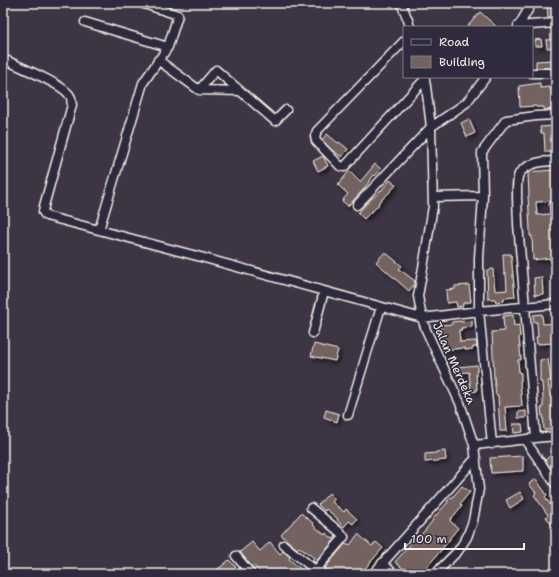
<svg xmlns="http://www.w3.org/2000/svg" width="559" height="577" viewBox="0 0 559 577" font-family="'Shantell Sans',sans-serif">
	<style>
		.building { fill: #736260; stroke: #f4f1e8; filter: url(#shadow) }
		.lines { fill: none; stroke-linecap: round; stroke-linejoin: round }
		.minor-casing { stroke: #f4f1e8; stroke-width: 11 }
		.minor { stroke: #2f2a3d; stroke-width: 8 }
		.labels { text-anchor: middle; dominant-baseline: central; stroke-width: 3; stroke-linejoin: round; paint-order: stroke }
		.street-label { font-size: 12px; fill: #f4f1e8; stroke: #2f2a3d }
	</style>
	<defs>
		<filter id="shadow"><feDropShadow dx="2.5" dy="2.5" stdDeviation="2" flood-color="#0009"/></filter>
	</defs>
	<rect width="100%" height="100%" fill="#3d3544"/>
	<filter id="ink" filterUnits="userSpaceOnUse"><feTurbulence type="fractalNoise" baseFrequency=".025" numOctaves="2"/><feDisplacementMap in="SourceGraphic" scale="8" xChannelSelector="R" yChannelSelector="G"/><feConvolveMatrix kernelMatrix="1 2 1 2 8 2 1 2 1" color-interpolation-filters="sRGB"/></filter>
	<g filter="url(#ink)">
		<path class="building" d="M547,3H556V18H548Z
			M480,12L497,27H467Z
			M541,39L542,46H535V40Z
			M556,39V47L547,48L546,40Z
			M553,60L554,68H536V61Z
			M540,83V88L549,87L550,89H556V96H553L554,109L544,110V107H536V106L520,107L519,86Z
			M469,119L475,133L467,137L461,123Z
			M556,126V152H545L544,133H541L540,127Z
			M327,134L338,143L339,142L348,149L342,157L333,151L322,140Z
			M323,156L328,166L318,171L313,161Z
			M375,164L381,169L375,176L374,175L363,190L348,206L342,201L348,194L338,185L349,171L360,182Z
			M553,170L555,188L553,189L554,201L536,202L537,215L550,214L549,203H556V222H555L556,259L550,260V258L533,260L532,236H530V229L528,196H529L528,173L529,172Z
			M390,180L396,185L390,192L378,203L379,204L372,212V211L364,219L358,213L372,198H373L381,190V191Z
			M385,252L402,266L399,269L415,281L414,285L409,291L376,262Z
			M503,254H511L515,297L504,298V301L496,302L495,299H488L487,270L493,269L495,291L507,290L506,273L504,274Z
			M542,277L543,294L535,295L534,278Z
			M469,285L471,302L463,303V306L457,307L456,302L447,303L446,290L455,289V286Z
			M542,314L543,324L556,323V343L537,344L536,337H538L537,322H534L533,315Z
			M513,315L514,326L519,325L520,337H519L521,360H518L519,373H521V381H520L522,406L505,407L507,431H500L498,395H496L494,377L492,332L504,331L503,316Z
			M461,321V322L472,321V327L461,328L462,330H459L460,342L476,341L477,347H473V349L465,350V348L443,350L441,325L452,324V322Z
			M314,344L338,350L335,361L311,356Z
			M548,359L551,381H548L550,397L556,396V429L544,430L543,415L542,416L541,408H543V398L542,382H540V360Z
			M477,365V371H476L477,391L471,392L469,372L459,373L458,367Z
			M326,410L339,414L337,422L324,417Z
			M526,411V418H518V412Z
			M513,424H522L523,432L514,433Z
			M445,451L446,460L425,462V454L436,453V452Z
			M556,451V465L551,469L545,460Z
			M523,456V471L491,473L490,458Z
			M536,479L547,495L545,497L552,507L551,508L556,515V530L546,517L548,515L534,495L536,493L529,484Z
			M462,486L470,492L460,504L462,506L450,520V521L458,528L450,538V539L443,548L421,574H410L395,562L415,539L416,540L426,529L433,520H432L448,502L447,501L451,497L452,498Z
			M520,492L524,499L510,508L506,500Z
			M329,493L335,499L332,502L344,512L346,509L357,519L353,524L349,521L344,527L337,520L338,519L326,509L325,511L318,505Z
			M301,513L314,524L313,525L325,535L326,533L333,539L336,536L337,537L315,563L312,560L314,558L305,551H304L299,547L297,549L281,535Z
			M358,534L372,546L376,542L383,548L360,574H328L325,568L345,544L347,545L349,544L350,545Z
			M252,542L260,551L270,542L280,554L283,551L290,557L289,559L303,571L305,569L312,574H262L254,566L252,567L240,552Z
			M229,560L236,567L227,574H211L222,566Z"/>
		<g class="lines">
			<g class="minor-casing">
				<path id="minor" d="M401,3L408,20L410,27
					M85,22L168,47
					M518,26L556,23
					M518,27L532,3
					M404,41L317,131L315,136L316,141L340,166L344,167L347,164L425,79
					M3,59C16,65 65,85 70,96C72,98 71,102 72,105L44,206L43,212L46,216L197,256L422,318L479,311L556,304
					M158,60L199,90L216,70L275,121L286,110
					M532,73H556
					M424,77L426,86L431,127L433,206L424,262L418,296L422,318L426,330L460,403L474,445L479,489L473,521L467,537L458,551L435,574
					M199,90L240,91
					M433,197L483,196
					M357,205L431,127L466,103L486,77
					M99,230L143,83L168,47L178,15L141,3
					M313,333L324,291
					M348,415L381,307
					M536,438L518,224C518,214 515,181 519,174C527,162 544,161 556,161
					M525,440L556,485
					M492,444L479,311V258L483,196L482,152L506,120L536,116L556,115
					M474,445C502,443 529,438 556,436
					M311,508L342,534L344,537L319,566V569L323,574
					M284,545L314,569L316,570L319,569
					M236,556L251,574
					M382,563L394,574
					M373,574L476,458"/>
			</g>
			<use href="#minor" class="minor"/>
		</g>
	</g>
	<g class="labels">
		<g class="street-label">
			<text transform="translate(454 363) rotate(66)">Jalan Merdeka</text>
		</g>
	</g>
	<rect width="559" height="577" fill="none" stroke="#2f2a3d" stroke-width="16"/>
	<rect x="8" y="8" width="543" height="561" fill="none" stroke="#f4f1e8" stroke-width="1.5" filter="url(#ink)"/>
	<rect x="403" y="26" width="130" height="52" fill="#2f2a3d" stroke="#7e7a81"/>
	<rect x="411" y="39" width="20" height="6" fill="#2f2a3d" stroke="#7e7a81"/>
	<text x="439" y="46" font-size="12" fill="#f4f1e8">Road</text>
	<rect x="411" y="56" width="20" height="12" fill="#736260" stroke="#7e7a81"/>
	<text x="439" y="66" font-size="12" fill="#f4f1e8">Building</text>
	<path d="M405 543v6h119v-6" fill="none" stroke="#f4f1e8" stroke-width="2"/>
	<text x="411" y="543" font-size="12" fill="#f4f1e8" stroke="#2f2a3d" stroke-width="3" paint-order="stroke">100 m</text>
</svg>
